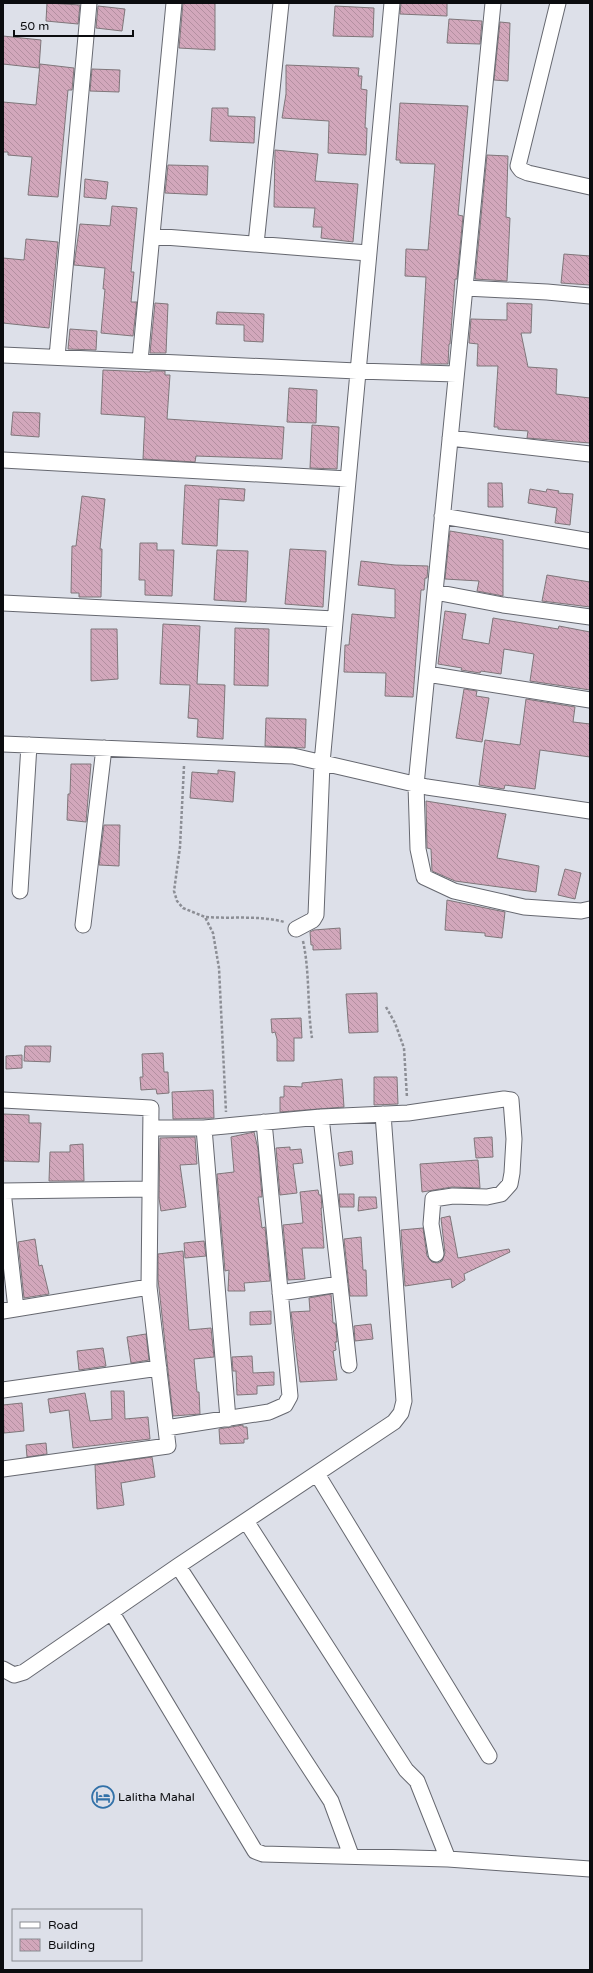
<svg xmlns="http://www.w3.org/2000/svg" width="593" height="1973" viewBox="0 0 593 1973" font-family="'Varela Round',sans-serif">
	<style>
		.building { fill: url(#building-back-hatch); stroke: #7f767a }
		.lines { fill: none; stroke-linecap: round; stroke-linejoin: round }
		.street-casing { stroke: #666870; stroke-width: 17 }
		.path { stroke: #8c8e95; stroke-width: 2.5; stroke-dasharray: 3 2; stroke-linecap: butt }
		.street { stroke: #fff; stroke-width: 15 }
		.labels { text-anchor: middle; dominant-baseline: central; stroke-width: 4; stroke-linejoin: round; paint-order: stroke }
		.poi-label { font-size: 12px; fill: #0b0c0f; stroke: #dde0e9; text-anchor: start }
	</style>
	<defs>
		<pattern id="building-back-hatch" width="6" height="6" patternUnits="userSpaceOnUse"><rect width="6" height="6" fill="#d2a7bb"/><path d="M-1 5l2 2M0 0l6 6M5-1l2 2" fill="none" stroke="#b38fa0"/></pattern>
	</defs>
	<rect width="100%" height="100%" fill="#dde0e9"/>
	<path class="building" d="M47,3L80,5L78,24L46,21Z
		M183,3H215V50L179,48Z
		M401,3H447V16L400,14Z
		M98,6L125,9L122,31L96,28Z
		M335,6L374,8L373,37L333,36Z
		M449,19L482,21L480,44L447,43Z
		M500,22L510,23L508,81L494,80Z
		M3,36L41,40L39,68L3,64Z
		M40,64L74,68L72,90H68L58,197L28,195L32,157L8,155V152H3V102L36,105Z
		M286,65L359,68L358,76H362L361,89L367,90L365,128H367L366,155L328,153L329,121L282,118L286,94Z
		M92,69L120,70L119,92L90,91Z
		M400,103L468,106L458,215L463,216L457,279H455L450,344H449L448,364H421L426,277L405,276L406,249L428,250L435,164L400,163V160H396Z
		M212,108H228V116L255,117L254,143L210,141Z
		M275,150L318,154L315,181L358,184L353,242L321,238L322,227H313L315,208L274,207Z
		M487,155L508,156L506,217L510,218L507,281L475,279Z
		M168,165L208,166L207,195L165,193Z
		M85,179L108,182L106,199L84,197Z
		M112,206L137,208L131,272H134L131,302H137L133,336L101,333L105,289H103L105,268L74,265L80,224L110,226Z
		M26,239L58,242L49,328L3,323V258L24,260Z
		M564,254L590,256V285L561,283Z
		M155,303L168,304L166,353H150Z
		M507,303L532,304L531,333H521L528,367L557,369L556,394L590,398V443L527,438L528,431L498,429V427H494L498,366H477L478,344L469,343L471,319L507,320Z
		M217,312L264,314L263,342L244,341V325L216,324Z
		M70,329L97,331L96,350L68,349Z
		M103,370L150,372V371H165V375H170L167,419L284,427L282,459L196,456L195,462L143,459L145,417L101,414Z
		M289,388L317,390L316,423L287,422Z
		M13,412L40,413L39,437L11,435Z
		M312,425L339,427L337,469L310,468Z
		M488,483H502L503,507H488Z
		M185,485L245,489L244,501L219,499L217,546L182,544Z
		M530,489L546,492L547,489L559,491L558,493L573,494L570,525L555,523L557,508L528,503Z
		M82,496L105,499L100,549H102L101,597H79V593H71L72,546H76Z
		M450,531L503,540V596L477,591L479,581L445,579Z
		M140,543H157V550H174L172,596L145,595V580H139Z
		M290,549L326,551L323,607L285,604Z
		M217,550L248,551L246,602L214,600Z
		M361,561L395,565L428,566L427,578H425L424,590H421L413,697L385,696L386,673L344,672L345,645H349L352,614L395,618V589L358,585Z
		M547,575L590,582V607L542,601Z
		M445,611L466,614L462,639L489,644L493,618L558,629L559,626L590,632V690L530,681L534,654L504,649L501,674L481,671L480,673L461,670L462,668L438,664Z
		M163,624L200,626L197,684L225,685L223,739L197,737L198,719L188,718L190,685L160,684Z
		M235,628L269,629L268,686L234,685Z
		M91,629H117L118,679L91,681Z
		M464,689L477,691L476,696L489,698L482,742L456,738Z
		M526,699L575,707L573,722L590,724V757L540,750L535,789L505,785L504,789L479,785L485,740L520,745Z
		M266,718L306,719L305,748L265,746Z
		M71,764H91L86,822L67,820L68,794H70Z
		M218,770L235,772L233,802L190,798L192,772L218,774Z
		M426,801L506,814L497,858L539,866L536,892L455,881L432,871L431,849L427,848Z
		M104,825H120L119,866L99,865Z
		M565,869L581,873L575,899L558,895Z
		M447,900L505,912L502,938L485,936V933L445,930Z
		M340,928L341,949L313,950V945H311L310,932L314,930Z
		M377,993L378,1032L349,1033L346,994Z
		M301,1018L302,1038H294V1061H277V1039L275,1032L272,1033L271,1019Z
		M25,1046H51L50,1062L24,1061Z
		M163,1053L164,1072H168L169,1093L157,1094L156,1089L141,1090L140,1077H143L142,1054Z
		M22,1055V1068L6,1069V1056Z
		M374,1077H397L398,1104L374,1105Z
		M342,1079L344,1107L280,1112V1097H284V1086L302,1087V1083Z
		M213,1090L214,1118L173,1119L172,1092Z
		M3,1114L29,1115V1123H41L39,1162L3,1161Z
		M254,1132L258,1149L262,1197H258L262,1228L265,1227L270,1281L244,1283L245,1291H228L229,1270L225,1271L217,1174L234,1172L231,1137Z
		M195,1137L197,1164L180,1165L186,1207L161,1211L159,1198L160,1138Z
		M492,1137L493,1157L476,1158L474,1138Z
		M83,1144L84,1181H49L50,1152H70V1145Z
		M290,1147V1150L301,1149L303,1163L293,1164L297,1193L280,1195L276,1148Z
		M352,1151L353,1164L340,1166L338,1153Z
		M478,1160L480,1188L452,1187L422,1192L420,1164Z
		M318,1190L319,1195H321L322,1208H321L324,1248H302L305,1279L288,1280L283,1225L303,1223L300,1192Z
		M339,1194H354V1207H340Z
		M359,1197H376L377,1208L358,1211Z
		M450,1216L458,1258L509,1249L510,1252L464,1274L465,1280L452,1288L451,1279L405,1286L401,1230L423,1228L427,1256L432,1262L438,1263L442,1261L445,1253L441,1218Z
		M361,1237L363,1270H366L367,1296H350L344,1239Z
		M35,1239L39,1266L42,1265L49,1294L24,1298L18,1242Z
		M204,1241L206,1256L185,1258L184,1243Z
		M183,1251L189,1330L211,1328L214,1357L194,1359L197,1392H199L200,1414L173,1416L158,1279V1254Z
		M331,1294L333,1323H335L336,1327L337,1342H335L336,1350L333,1351L337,1380L300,1382L291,1312L310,1311L309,1298Z
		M271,1311V1324L250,1325V1312Z
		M371,1324L373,1339L355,1341L354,1326Z
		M146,1334L149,1360L131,1363L127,1337Z
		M103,1348L106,1366L79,1370L77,1351Z
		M252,1356L253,1373L274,1372V1385L257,1386V1394L237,1395L236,1371H233L232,1357Z
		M111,1391H124L125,1419L148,1417L150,1439L73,1448L69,1410L50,1413L48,1399L85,1393L90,1421L112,1419Z
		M22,1403L24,1431L4,1433L3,1405Z
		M243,1425V1427H247L248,1439H244V1443L220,1444L219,1429Z
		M46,1443L47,1454L27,1457L26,1445Z
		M152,1457L155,1477L121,1483L124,1505L97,1509L95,1465Z"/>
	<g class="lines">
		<g class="street-casing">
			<path id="street" d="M493,3L416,785L418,849L424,877L454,891L524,907L581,911L590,909
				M558,3L518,166L521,170L528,173L590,187
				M152,236L368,253
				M256,244L281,3
				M465,288L547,292L590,296
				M3,355L357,371L456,374
				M57,357L89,3
				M140,361L174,3
				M450,438L590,454
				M3,460L348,479
				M442,516L590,541
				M435,592L503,605L590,617
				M3,603L335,619
				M427,674L590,700
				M3,744L293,756L427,787L590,811
				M20,891L29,745
				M83,925L104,748
				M296,929L313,920L316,915L322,763L392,3
				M3,1100L151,1108L149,1287L168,1446L3,1469
				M321,1117L349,1365
				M151,1128H204L321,1117L408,1113L504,1099L511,1100L514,1139L512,1173L510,1184L501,1194L487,1197L453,1196L433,1199L431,1224L436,1254
				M204,1128L228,1419
				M280,1293L340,1284
				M16,1309L3,1191L150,1189
				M3,1311L149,1287
				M3,1390L159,1368
				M166,1428L269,1412L285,1405L290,1396L264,1122
				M317,1474L489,1756
				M246,1521L406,1770L417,1781L448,1859
				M178,1566L331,1801L351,1855
				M112,1613L255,1851L263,1854L448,1859L590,1869
				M3,1669L14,1675L24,1672L178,1566L394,1422L401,1413L404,1401L383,1114"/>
		</g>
		<path class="path" d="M184,766L180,847L174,891L177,901L183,908L205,917L213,933L219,968L226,1112
			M206,917C232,919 259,915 284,922
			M303,941C310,973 307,1006 312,1038
			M386,1007L395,1023L404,1048L407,1098"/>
		<use href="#street" class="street"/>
	</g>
	<defs>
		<g id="hotel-ring" transform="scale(1.15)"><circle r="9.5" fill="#dde0e9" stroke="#3271a8" stroke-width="1.5"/><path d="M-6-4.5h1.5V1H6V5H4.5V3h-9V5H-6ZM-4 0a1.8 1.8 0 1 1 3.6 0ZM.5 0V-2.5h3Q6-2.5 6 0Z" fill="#3271a8"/></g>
	</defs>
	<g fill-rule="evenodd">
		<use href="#hotel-ring" x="103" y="1797"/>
	</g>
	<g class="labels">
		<g class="poi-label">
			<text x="118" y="1797">Lalitha Mahal</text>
		</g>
	</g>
	<rect width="593" height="1973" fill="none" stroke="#0b0c0f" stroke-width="8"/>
	<rect x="12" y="1909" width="130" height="52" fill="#dde0e9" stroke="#898b92"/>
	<rect x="20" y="1922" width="20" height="6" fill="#ffffff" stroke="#898b92"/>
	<text x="48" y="1929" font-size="12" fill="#0b0c0f">Road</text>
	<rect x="20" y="1939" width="20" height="12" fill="url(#building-back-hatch)" stroke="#898b92"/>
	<text x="48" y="1949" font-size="12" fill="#0b0c0f">Building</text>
	<path d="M14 30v6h119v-6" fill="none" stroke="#0b0c0f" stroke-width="2"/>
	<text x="20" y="30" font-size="12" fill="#0b0c0f" stroke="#dde0e9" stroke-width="3" paint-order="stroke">50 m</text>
</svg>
